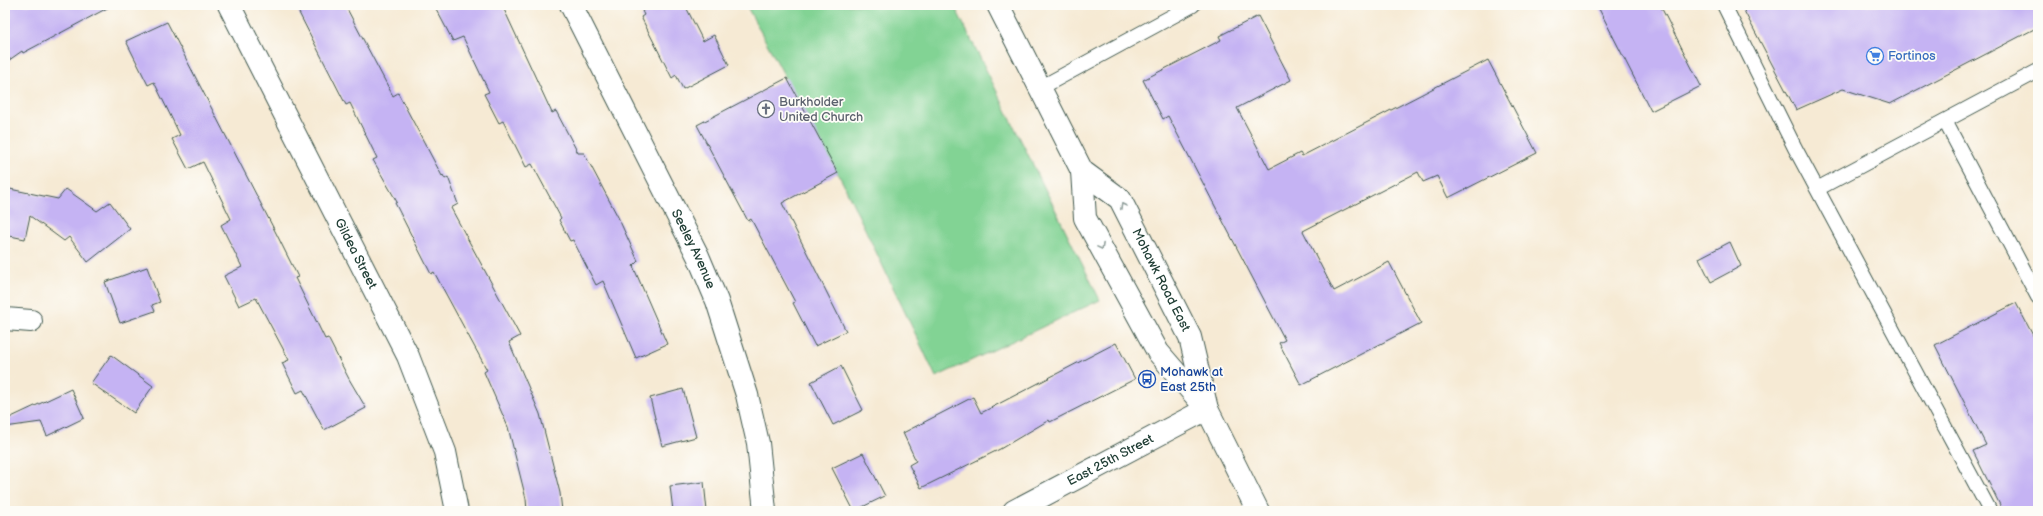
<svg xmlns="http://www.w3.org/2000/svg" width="2043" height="516" viewBox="0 0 2043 516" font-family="'Balsamiq Sans',sans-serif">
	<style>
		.green { fill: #82d394; stroke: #508864 }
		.building { fill: #c5b3f3 }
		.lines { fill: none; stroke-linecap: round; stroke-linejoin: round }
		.lane-casing { stroke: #3f574c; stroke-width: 16 }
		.street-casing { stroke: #3f574c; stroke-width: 24 }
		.secondary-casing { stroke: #3f574c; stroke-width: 24 }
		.lane { stroke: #fff; stroke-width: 14 }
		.street { stroke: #fff; stroke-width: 22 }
		.secondary { stroke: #fff; stroke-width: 22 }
		.oneway { stroke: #8f9e9a }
		.labels { text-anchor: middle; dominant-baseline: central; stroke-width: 3.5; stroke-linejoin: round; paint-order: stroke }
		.shop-label { font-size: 13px; fill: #366cbe; stroke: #fdfcf7; text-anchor: start }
		.worship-label { font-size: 13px; fill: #5b616d; stroke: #fdfcf7; text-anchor: start }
		.street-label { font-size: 13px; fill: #1f3d34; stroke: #fdfcf7 }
		.transit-label { font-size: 13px; fill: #164399; stroke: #fdfcf7; text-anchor: start }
	</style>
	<rect width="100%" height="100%" fill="#fdfcf7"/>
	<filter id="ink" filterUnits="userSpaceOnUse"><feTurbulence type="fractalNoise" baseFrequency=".025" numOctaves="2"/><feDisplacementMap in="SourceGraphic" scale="8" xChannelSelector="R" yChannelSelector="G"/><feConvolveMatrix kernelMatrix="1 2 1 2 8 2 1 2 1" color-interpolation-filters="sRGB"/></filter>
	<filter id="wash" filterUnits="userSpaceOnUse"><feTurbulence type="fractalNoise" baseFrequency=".012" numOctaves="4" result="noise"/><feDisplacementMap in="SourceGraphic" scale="16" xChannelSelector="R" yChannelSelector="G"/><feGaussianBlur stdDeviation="0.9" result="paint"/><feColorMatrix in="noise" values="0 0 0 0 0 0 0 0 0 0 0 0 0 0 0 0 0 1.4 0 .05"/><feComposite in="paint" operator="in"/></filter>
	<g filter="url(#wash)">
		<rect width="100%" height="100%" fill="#f6ead4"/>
		<path class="green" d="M746,5H954L1100,300L936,377L843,183Z"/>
		<g id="blocks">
			<path class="building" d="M12,5H113L23,53L22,51L5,63V9Z
				M295,5H345L393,96L398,93L442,176L443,175L445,179L448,177L458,204L451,208L520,336L509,342L540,414L560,493L562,511H527L526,499L508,427L484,372L487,370L434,272L431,274L395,203L397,202L373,160L377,158L350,103L346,105Z
				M434,5H502L552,113L556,111L578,153H584L618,217L638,261L633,266L667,344L636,358L603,281L596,285L573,240L570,241L559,220L561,218L532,164L526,167L503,121L499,123L484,94L489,92L463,37L453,41Z
				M653,5H685L703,41L714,35L729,65L683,89L676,75L672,78L641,17L644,15L642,11Z
				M1597,5H1660L1701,86L1651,111Z
				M1741,5H2038V27L1890,104L1843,89L1796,110Z
				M1258,16L1291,80L1237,108L1269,169L1300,153L1302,156L1488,60L1537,153L1448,198L1437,176L1423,182L1418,172L1303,231L1334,291L1389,262L1421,323L1301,385L1279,343L1285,340L1168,116L1163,119L1143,80L1221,40L1219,36Z
				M167,22L276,233L298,277L295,278L325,339L328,338L349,379L366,408L324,430L303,390L297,393L282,363L289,360L256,298L239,306L224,276L242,267L221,225L231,219L203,162L188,169L172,139L180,135L154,82L148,85L126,41Z
				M787,78L838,173L782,203L846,331L815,346L793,303L795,302L751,219L748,221L697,125Z
				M5,188L58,199L66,189L97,211L110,202L130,229L88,262L69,237L64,241L30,216L25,239L5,235Z
				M1730,242L1741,266L1711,282L1699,258Z
				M147,267L160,302L152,305L155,311L120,323L105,282Z
				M2016,303L2038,345V511H2003L1973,451L1986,445L1935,345Z
				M1116,343L1135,379L1050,422L1049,420L1000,449L921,488L909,465L916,461L903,433L973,397L981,413Z
				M111,355L153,386L134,413L91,383Z
				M841,366L863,410L833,425L811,382Z
				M71,389L84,418L47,436L41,422L5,427V420Z
				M683,389L696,437L662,446L650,398Z
				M863,453L885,496L854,511L832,468Z
				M704,482L707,511H673L670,486Z"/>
		</g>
	</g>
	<g filter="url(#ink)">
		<use href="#blocks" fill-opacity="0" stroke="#3f574c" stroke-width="1"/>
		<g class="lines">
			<g class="lane-casing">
				<path id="lane" d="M1724,5L1795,148L1990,511
					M1040,88L1193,5
					M1945,121L2038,297
					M1817,189L2038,71"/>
			</g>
			<g class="street-casing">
				<g id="street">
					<path id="s1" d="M229,5L408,356L445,452L457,511"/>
					<path id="s2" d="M571,5L698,256L717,301L747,395L758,443L765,511"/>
					<path d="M5,319L31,321"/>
					<path id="s3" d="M1014,511L1207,409"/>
				</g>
			</g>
			<g class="secondary-casing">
				<g id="secondary">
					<path d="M998,5L1082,171L1085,218L1158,352L1207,409"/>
					<path id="s4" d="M1082,171L1120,199L1190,337L1207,409L1258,511"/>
				</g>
			</g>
			<use href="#lane" class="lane"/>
			<use href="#street" class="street"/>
			<use href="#secondary" class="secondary"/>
		</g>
		<defs><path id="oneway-chevron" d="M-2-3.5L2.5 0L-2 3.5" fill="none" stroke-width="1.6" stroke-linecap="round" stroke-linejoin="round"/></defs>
		<g class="oneway">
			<use href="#oneway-chevron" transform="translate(1123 206) rotate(-117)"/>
			<use href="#oneway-chevron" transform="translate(1101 247) rotate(62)"/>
		</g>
	</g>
	<defs>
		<g id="supermarket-ring" transform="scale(0.9)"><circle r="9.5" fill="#fdfcf7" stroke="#3f7fe0" stroke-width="1.5"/><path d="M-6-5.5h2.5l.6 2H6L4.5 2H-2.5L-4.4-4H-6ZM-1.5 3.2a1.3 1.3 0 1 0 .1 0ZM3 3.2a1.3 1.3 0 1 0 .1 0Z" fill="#3f7fe0"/></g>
		<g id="church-ring" transform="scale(0.9)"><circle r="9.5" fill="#fdfcf7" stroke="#6b7280" stroke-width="1.5"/><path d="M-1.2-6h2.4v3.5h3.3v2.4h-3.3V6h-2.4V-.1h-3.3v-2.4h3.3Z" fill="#6b7280"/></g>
		<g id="bus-ring" transform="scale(0.9)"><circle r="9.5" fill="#fdfcf7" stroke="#1a4fb4" stroke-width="1.5"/><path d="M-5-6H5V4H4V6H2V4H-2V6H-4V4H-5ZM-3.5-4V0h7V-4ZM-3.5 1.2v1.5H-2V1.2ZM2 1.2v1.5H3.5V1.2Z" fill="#1a4fb4"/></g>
	</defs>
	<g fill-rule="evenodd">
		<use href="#supermarket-ring" x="1875" y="56"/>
		<use href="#church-ring" x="766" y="109"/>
		<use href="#bus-ring" x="1147" y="379"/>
	</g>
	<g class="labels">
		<g class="shop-label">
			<text x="1888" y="56">Fortinos</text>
		</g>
		<g class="worship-label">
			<text x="779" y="102">Burkholder<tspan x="779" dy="15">United Church</tspan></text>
		</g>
		<g class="street-label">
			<text stroke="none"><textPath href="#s2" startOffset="273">Seeley Avenue</textPath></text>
			<text stroke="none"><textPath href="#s1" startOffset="279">Gildea Street</textPath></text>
			<text stroke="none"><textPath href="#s4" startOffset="138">Mohawk Road East</textPath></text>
			<text stroke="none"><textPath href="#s3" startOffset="109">East 25th Street</textPath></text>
		</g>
		<g class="transit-label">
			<text x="1160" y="372">Mohawk at<tspan x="1160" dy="15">East 25th</tspan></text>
		</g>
	</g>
	<rect width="2043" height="516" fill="none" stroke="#fdfcf7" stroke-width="20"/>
</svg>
